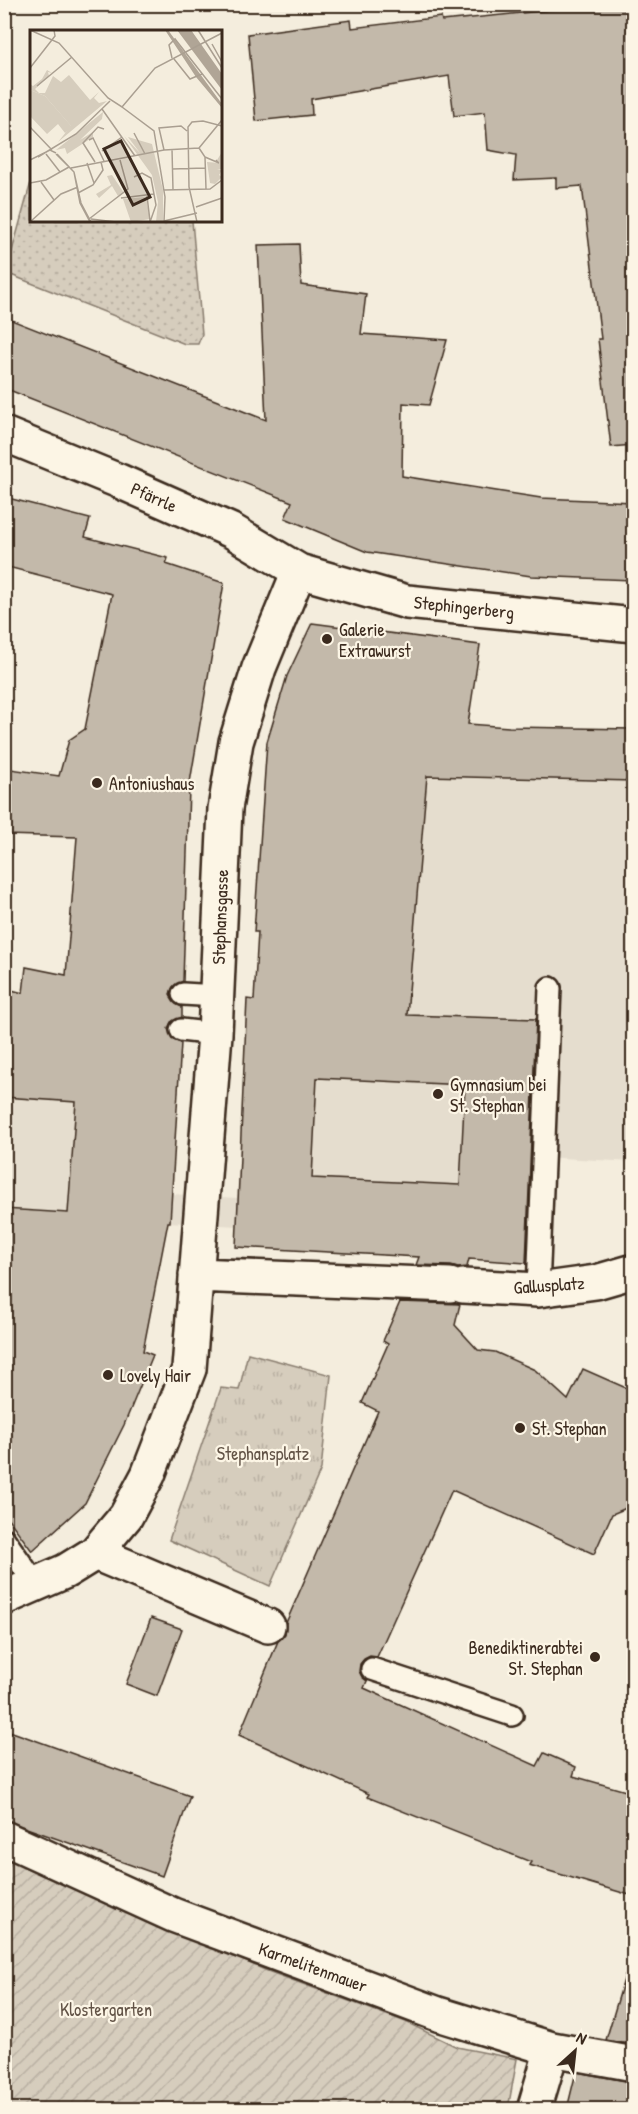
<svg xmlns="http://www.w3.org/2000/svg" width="638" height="2114" viewBox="0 0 638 2114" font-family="'Patrick Hand',sans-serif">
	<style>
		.built { fill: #e5ddce }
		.grass { fill: url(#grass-dots); stroke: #887c6e; stroke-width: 1.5 }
		.park { fill: url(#park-tufts); stroke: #887c6e; stroke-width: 1.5 }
		.garden { fill: url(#garden-furrows); stroke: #887c6e; stroke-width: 1.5 }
		.building { fill: #c3b9aa; stroke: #3b2a1e; stroke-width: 1.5; fill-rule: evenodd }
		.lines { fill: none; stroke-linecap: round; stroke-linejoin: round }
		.service-casing { stroke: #3b2a1e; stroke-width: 26 }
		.minor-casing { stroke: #3b2a1e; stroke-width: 38 }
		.service { stroke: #fcf5e5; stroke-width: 21 }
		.minor { stroke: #fcf5e5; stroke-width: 33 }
		.poi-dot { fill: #3b2a1e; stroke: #fcf5e5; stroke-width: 2 }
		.labels { text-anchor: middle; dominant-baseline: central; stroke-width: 4.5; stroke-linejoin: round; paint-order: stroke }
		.street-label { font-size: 18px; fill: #3b2a1e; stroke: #fcf5e5 }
		.poi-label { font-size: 18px; fill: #3b2a1e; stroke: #fcf5e5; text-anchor: start }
		.park-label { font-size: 18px; fill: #625346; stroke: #fcf5e5 }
		.inset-road { fill: none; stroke: #aa9f91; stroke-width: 1.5 }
		.view { fill: #3b2a1e; fill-opacity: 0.15; stroke: #3b2a1e; stroke-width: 3 }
		.inset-edge { fill: none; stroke: #3b2a1e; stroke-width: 3 }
	</style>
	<defs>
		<pattern id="grass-dots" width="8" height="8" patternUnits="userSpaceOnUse" patternTransform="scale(1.5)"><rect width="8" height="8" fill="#d6cdbd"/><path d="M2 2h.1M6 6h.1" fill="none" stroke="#b9b0a2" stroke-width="1.8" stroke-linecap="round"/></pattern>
		<pattern id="park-tufts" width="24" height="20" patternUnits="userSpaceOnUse" patternTransform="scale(1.5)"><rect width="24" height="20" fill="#d6cdbd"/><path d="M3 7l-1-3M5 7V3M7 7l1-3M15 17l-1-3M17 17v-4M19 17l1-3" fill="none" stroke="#b9b0a2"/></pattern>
		<pattern id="garden-furrows" width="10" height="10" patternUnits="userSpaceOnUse" patternTransform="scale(1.5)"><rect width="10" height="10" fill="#d6cdbd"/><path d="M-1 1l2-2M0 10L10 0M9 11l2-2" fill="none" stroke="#b9b0a2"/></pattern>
	</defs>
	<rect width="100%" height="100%" fill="#f4eddd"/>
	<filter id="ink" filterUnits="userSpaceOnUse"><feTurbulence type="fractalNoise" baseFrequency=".0167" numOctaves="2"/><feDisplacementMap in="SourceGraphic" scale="12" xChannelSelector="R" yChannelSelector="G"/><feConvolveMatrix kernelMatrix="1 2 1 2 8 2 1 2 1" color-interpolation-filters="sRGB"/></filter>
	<g filter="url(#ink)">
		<path class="built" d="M266,756L394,775L633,781V1162L543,1157L531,1263L236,1247L237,1226L168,1222L148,1329L119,1318L5,1299L4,988L84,1003L182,1014L172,1194L237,1198L247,999L254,1000L258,933L254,932Z"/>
		<path class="grass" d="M31,182L32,220L192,221L202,334L198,344H185L6,273Z"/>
		<path class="park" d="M248,1353L331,1375L321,1469L270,1586L169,1540L221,1388L239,1390Z"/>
		<path class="garden" d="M4,1855L265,1970L406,2022L457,2047L517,2059L508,2109H5Z"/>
		<path class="building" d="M560,4H633V445L611,447L598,339H601L582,186L556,188V178L514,180L516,155L488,150L485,112L454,116L449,76L311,99L312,115L256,121L248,34L351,20L352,28L441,17L442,21L561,9Z
			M299,244L301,285L366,294L361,334L447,340L429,405L403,403L402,476L541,498L633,502V580L531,576L367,552L285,518L292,502L4,388V317L266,420L258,245Z
			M4,497L90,519L85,537L168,558L166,564L224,583L189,788L183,981L173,987L170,994L176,1004L182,1007V1017L171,1022L168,1029L173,1040L181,1043L170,1222H168L143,1351L153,1355L124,1425L85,1503L32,1551L4,1513V1209L68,1213L76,1102L4,1097V988L23,993L26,967L66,975L77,837L4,835V768L59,776L69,740L85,729L112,594L4,566Z
			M312,623L480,645L468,724L509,727L633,729V781L427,776L407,1015L536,1019L526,1263L469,1259L467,1267L458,1268L451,1266L416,1265L419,1257L236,1247L247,999L254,1000L258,932H254L267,742L287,676ZM317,1078L465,1085L460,1185L312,1178Z
			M400,1302L460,1304L455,1325L478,1350L495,1352L535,1370L568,1400L583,1369L633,1391V1501L624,1509L612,1514L594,1554L452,1490L377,1657L370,1656L364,1659L360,1664L359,1671L362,1677L367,1681L364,1688L537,1766L544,1753L576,1767L573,1776L633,1793V1896L529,1865L531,1862L367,1797L369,1794L239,1735L278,1641L285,1634L286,1623L378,1411L362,1403L388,1344L383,1341Z
			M151,1618L182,1629L157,1696L126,1684Z
			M4,1729L190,1796L162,1876L4,1820Z
			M625,1976L633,1978V2045L606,2040Z
			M576,2072L633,2082V2109H567Z"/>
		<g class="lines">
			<g class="service-casing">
				<path id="service" d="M183,994L217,996
					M181,1030L215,1034
					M538,1290L550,988
					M4,1539L36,1585
					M372,1669L512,1715"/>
			</g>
			<g class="minor-casing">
				<path id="minor" d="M4,434L119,481L232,531L299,571L407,602L634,625
					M196,1275L450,1285
					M463,1286L538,1290L596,1282L634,1271
					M95,1553L268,1626
					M4,1598L66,1571L95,1553L126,1516L148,1475L189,1369L215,1034L225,809L236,742L259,668L299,571
					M4,1838L173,1915L438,2014L552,2049L634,2064
					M534,2110L552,2049"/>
			</g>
			<use href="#service" class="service"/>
			<use href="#minor" class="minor"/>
		</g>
	</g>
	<g class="poi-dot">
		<circle cx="327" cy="639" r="6"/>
		<circle cx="97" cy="783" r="6"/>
		<circle cx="438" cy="1094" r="6"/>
		<circle cx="108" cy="1375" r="6"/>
		<circle cx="520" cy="1428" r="6"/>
		<circle cx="595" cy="1657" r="6"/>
	</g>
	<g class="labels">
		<g class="street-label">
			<text transform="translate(154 497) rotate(24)">Pfärrle</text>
			<text transform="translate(464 607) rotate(6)">Stephingerberg</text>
			<text transform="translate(220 917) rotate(-88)">Stephansgasse</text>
			<text transform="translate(549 1285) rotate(-4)">Gallusplatz</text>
			<text transform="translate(313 1967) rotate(20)">Karmelitenmauer</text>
		</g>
		<g class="poi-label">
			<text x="339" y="629">Galerie<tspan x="339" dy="21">Extrawurst</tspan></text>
			<text x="109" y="783">Antoniushaus</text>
			<text x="450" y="1084">Gymnasium bei<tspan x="450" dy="21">St. Stephan</tspan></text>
			<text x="120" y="1375">Lovely Hair</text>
			<text x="532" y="1428">St. Stephan</text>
			<text x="583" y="1647" text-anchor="end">Benediktinerabtei<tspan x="583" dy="21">St. Stephan</tspan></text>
		</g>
		<g class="park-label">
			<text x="263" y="1453">Stephansplatz</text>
			<text x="106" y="2009">Klostergarten</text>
		</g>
	</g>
	<g transform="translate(30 30)">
		<rect width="192" height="192" fill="#f4eddd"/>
		<path d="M0,60L15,66L42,97L35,103L28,94L17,104L0,86Z" fill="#d6cdbd"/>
		<path d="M17,40L22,43L18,42L19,46L5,59L9,63H15L23,46L31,52L39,45L60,70L69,62L64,68L69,73L77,71L28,112L41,96L15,66L0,60V54L3,56L12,49ZM73,82L72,89L50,110L63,102V107L37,124L35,118L26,120Z" fill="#d6cdbd"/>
		<path d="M94,106L110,123L98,107L122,114L133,160V192H126L128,172L122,145Z" fill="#d6cdbd"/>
		<path d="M192,122V139H187L192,140L189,145L192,147L185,154L180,153L177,132L190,133L187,130ZM116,167L120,189L101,192L93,169Z" fill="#d6cdbd"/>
		<path d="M82,145L94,163L88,166L82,156L69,168L66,164L81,155L77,146Z" fill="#d6cdbd"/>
		<path d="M135,0H138L192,74V78L166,47ZM147,0H161L192,44V60Z" fill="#b0a596"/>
		<path class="inset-road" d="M0,0L29,13L78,68L92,77L125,38L192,3M168,0L192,38M182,14L192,32M142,28L139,15L145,9L192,69M144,29L160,49L172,44M0,38L25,6L24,0M7,56L42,27M92,77L124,101L135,167L134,192M72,79L105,126M0,97L22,120M104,103L115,124M59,110L63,108L74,131M169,118L175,127L176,159M169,118L192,90M142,119L143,160M134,120L129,98L151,96L157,101M72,121L92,107M16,124L30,142M26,124L44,142L50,173L60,192M27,124L44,142L51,173L61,192M8,127L46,104L80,71M175,127L189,133L186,130M0,130L20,120L26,123M65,132L53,113L68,97L74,99M57,133L64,153M41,138L134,120L169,118M142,139L175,138M104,147L112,143L121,148L126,175L120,192M11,152L24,170M0,153L16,150L39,137M134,160L180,159L192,150M48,163L63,155L73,140L71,132M117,166L120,191M91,168L124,164M166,177L192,168M59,189L98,159L90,130M61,189L86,192M134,191L167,183M0,192L31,164L48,157M167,192L159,157L158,97L162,92L173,91L192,96"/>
		<path class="view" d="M91,111L120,167L103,175L74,119Z"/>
		<rect width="192" height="192" class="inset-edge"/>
	</g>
	<rect width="638" height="2114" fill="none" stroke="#fcf5e5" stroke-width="24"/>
	<rect x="12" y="12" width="614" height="2090" fill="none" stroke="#3b2a1e" stroke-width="2" filter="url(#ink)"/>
	<g transform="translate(575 2051) rotate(27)" stroke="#fcf5e5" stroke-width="4.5" paint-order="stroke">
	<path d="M0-4.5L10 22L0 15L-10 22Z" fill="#3b2a1e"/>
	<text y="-9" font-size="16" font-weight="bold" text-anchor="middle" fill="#3b2a1e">N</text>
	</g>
</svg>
